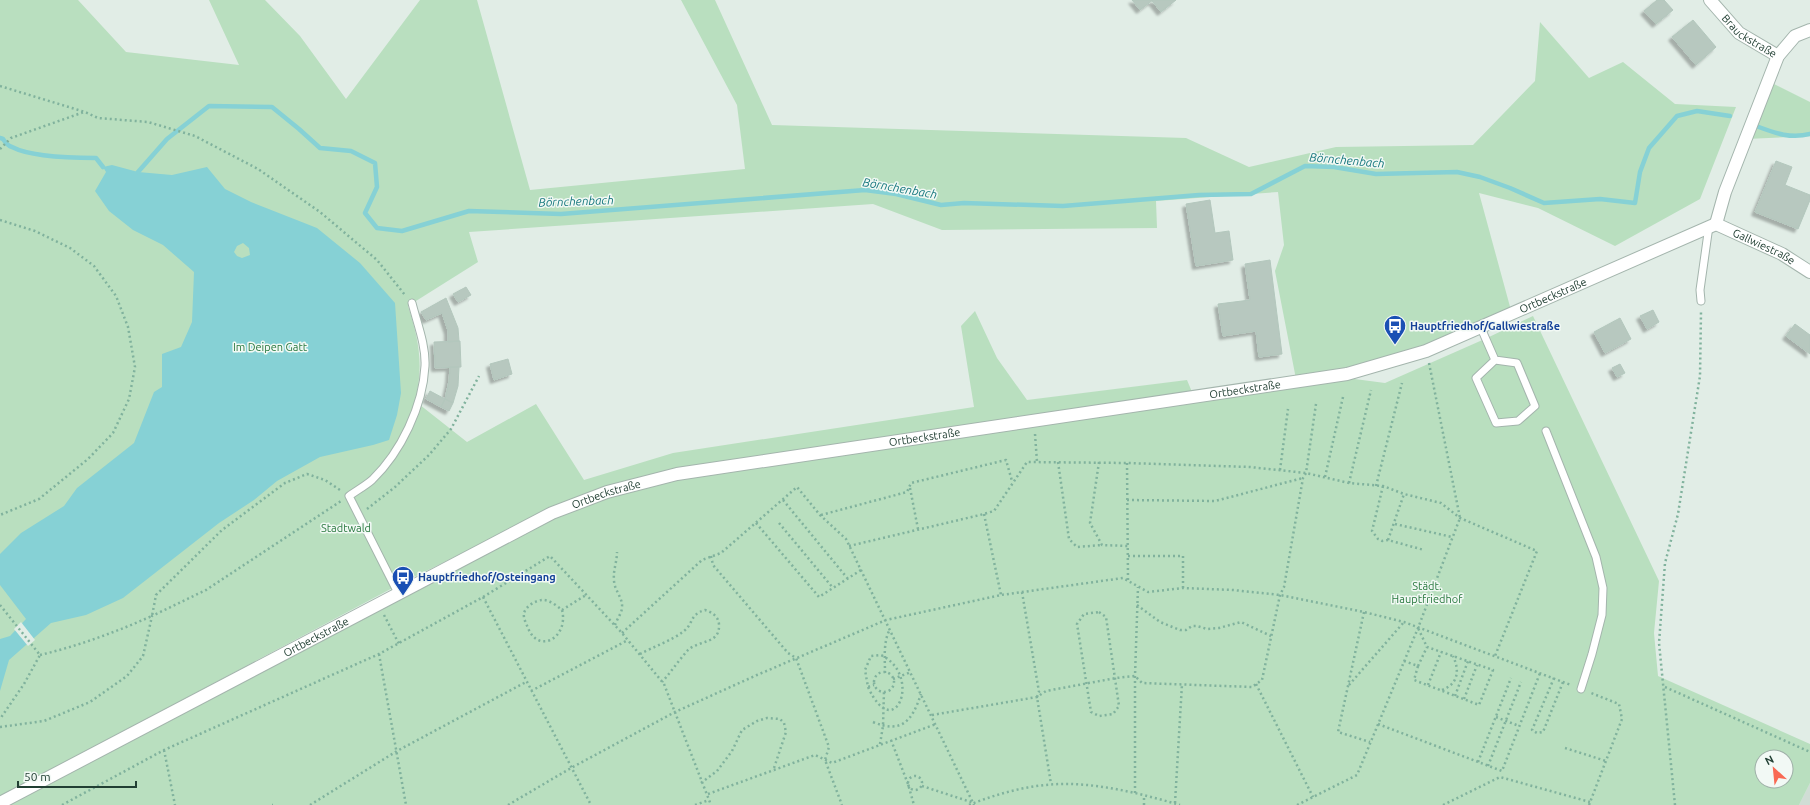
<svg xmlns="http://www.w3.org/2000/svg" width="1810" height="805" viewBox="0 0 1810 805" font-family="Ubuntu,sans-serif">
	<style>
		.built { fill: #d0ddd5 }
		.green { fill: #b9dfbf; fill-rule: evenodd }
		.water { fill: #86d1d5; fill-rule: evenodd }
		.pier { fill: #e1ede6 }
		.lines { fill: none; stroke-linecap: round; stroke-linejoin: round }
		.stream { stroke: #86d1d5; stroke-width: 4.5 }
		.building { fill: #b7c8bf; stroke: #b3c7bd; filter: url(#shadow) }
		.lane-casing { stroke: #a4b5ad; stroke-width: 9 }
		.street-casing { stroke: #a4b5ad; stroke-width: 14 }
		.path { stroke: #80b29d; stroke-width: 2.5; stroke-dasharray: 2 3; stroke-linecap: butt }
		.lane { stroke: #fff; stroke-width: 7 }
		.street { stroke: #fff; stroke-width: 12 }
		.labels { text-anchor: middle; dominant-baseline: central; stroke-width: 3; stroke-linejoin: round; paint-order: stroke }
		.street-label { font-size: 11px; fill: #213f33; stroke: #f2f9f5 }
		.transit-label { font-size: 11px; font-weight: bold; fill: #164399; stroke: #f2f9f5; text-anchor: start }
		.park-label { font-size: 11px; fill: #28783e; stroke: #f2f9f5 }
		.water-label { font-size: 12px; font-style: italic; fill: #17787e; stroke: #f2f9f5 }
	</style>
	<defs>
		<filter id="shadow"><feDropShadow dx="-3.5" dy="3.5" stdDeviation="1" flood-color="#0004"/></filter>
	</defs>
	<rect width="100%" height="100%" fill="#e1ede6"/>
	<path class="built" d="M1810,783V805H1799Z"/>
	<path class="green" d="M0,0H78L126,52L239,65L209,0H265L300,36L346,99L420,0H477L530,190L745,169L737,105L681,0H715L772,125L1186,138L1249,167L1336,147L1473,145L1535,81L1540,22L1589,78L1623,62L1675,104L1736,107L1700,199L1615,246L1538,208L1479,193L1512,314L1400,358L1296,379L1275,271L1284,245L1278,192L1156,201L1157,228L942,230L873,204L469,232L478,262L408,306C419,340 424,366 415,401L467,442L536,404L584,480L673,453L974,407L961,326L975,311L997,358L1027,400L1187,380L1192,392L1347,378L1385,383L1487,338L1533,316L1659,581L1654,633L1658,676L1810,744V783L1799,805H6L559,505L400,584L0,797ZM1762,757H1786V781H1762Z
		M1768,81L1810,102V136L1746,139Z"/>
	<path class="water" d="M112,165L138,172L172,175L207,167L225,189L251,202L317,228L360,263L395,303L401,393L397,415L389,440L373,445L320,457L277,481L254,500L219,523L123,598L86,615L51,623L9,660L0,691V639L10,636L26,619L0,585V554L21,533L64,506L77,488L134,443L154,392L162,387V354L181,347L192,322L194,272L163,245L133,230L109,211L95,191L106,172L103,167ZM243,243L249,248L250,255L242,258L237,256L234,252L237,246Z"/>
	<path class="pier" d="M21,622L35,640L28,646L14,629Z"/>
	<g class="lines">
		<path class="stream" d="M1756,126C1775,133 1790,139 1810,134
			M0,138L3,139C5,142 8,146 12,147C31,157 74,158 96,158L103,167
			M138,172L167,139L209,106L272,107L299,129L320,148L351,151L375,163L377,187L365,213L377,228L402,231L469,211L561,214L865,190L896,194L941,205L964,203L1063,206L1199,195L1251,194L1305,166L1334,167L1376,174L1457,172L1480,177L1510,188L1544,203L1600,199L1635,203L1640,172L1649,148L1677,116L1697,111L1730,116"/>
	</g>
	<path class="building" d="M1132,0H1153L1140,10Z
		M1153,0H1176L1161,12L1152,1Z
		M1657,0H1664L1673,10L1656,24L1644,11Z
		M1693,20L1716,47L1696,65L1672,37Z
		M1776,161L1792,167L1785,185L1810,195V200L1798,229L1755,212Z
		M1210,200L1215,233L1229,231L1233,260L1196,266L1186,204Z
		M1270,260L1282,354L1259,357L1256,331L1223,336L1218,304L1250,300L1245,264Z
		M466,287L471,295L458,302L453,294Z
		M446,298L458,328L459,341L448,342V331L442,313L426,320L421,312Z
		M1653,310L1659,322L1647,329L1640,316Z
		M1620,318L1631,339L1605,353L1594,332Z
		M1795,324L1810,335V354L1786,336Z
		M460,341L461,367L435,368L434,342Z
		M508,359L512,374L494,380L490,364Z
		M1620,364L1625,373L1617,377L1612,368Z
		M450,367H459L458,386L453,403L445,399L449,381Z
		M430,391L445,399L441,407L426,399Z
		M445,399L453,403L449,411L441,407Z"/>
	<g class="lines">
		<g class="lane-casing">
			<path id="lane" d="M1701,301L1700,290L1709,226
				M1481,328L1495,360L1476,378L1496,423L1518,421L1535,406L1517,363L1495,360
				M1546,431L1596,557L1603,588L1602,615L1592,654L1581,689
				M398,593L349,496C356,491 365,486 372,480C401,452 423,406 425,366C426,345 417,323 412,303"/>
		</g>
		<g class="street-casing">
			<g id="street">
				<path id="s1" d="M1710,0L1739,33L1778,56"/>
				<path d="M1716,224L1725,192L1778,56L1795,36L1810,30"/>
				<path id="s2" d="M1716,224L1782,254L1810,272"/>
				<path id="s3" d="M0,803L552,513L607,492L677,474L1347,374L1426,351L1716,224"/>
			</g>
		</g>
		<path class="path" d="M0,86L85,112L98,118L148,122L195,136L258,169L320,212L377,260L405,295
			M0,149L11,138L84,112
			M0,220L35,231L70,248L94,266L116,296L128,327L135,367L129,399L113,433L88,459L39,499L0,515
			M1035,434L1037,462
			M1058,462L1069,539L1077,547L1102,545
			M1099,462L1090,523L1102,545L1128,546
			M1127,463L1128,581
			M1280,470L1288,409
			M1325,477L1343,397
			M1349,483L1371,390
			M1376,486L1402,383
			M1383,486L1372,531L1378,539L1382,541L1388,540L1424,550
			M910,488L918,529
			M783,500L848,579
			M1127,500L1215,501L1303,478
			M367,509L395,487L429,455L451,429L479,376
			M984,514L1001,595
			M821,515L907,492L911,483L1006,460L1012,481
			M756,523L819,597L861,570
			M779,523L833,588
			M1395,524L1452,537
			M1388,540L1404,494
			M849,546L980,515L994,511L1027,462L1127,463L1250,467L1306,473L1349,483L1383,486L1404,494L1441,503L1460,518L1537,551L1495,656
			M711,556L713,565L788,653L796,658L829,747L825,760L842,805
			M1128,556H1183V588
			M1022,592L1038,686L1039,692L1037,697L1051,784
			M483,597L591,805
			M0,605L40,655L24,684L0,719
			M1137,605L1160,622L1180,630H1186L1192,626H1197L1207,629L1219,628L1241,622L1271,636
			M562,610C569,637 539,655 528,628C526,623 523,618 524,613C526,606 536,600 543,600C550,600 557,606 562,610L586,595
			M1099,612L1106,617L1119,706L1113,714L1099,716L1091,712L1077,624L1084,614Z
			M1364,612L1338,732L1370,742
			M384,615L399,644
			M615,625C617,619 622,613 622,607C623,598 614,590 614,580C613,570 617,562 617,552
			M622,633L702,560L721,553L797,487L820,515L846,539L974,805
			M379,654L406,805
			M640,654C653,647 673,640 684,631C694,623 689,615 705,610C712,612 719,617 719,625C720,644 699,640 688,650C679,660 671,672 662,682
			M40,655C78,646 116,632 152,616L156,595L222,530L285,483L307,474L325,480L340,490
			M1404,661L1418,666L1414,680L1479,705L1493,670L1427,647L1418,628
			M1418,666L1427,647
			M874 682a10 10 0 1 1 20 0a10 10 0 1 1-20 0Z
			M885,673C885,658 883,642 890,629
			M1554,678L1532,730L1537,733L1543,732L1563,682
			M893,679L911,672
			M1256,684L1313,797
			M1349,685L1404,622
			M1428,685L1441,652
			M868,687C895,746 923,675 881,655L871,656L865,670L868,687L874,685
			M1665,687L1810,752
			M1442,690C1458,684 1460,671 1453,656
			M531,691L628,640
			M1455,696L1468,661
			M1464,699L1477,665
			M932,715L1037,697L1046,691L1116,678L1135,676L1142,683L1252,687L1262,680L1280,595L1284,587L1303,478L1306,473L1316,404
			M1496,717L1519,726
			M873,722C902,734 912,721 921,694
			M1378,724L1502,771L1540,673
			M0,727L44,721L90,702L127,676L143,656L152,616L206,590L341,501
			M891,740L908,784L914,805
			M880,744L883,726L884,691
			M1565,748L1606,761
			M164,750L175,805
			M1478,762L1511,678
			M1488,766L1521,682
			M908 783a7 7 0 1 1 14 0a7 7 0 1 1-14 0Z
			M701,783L717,771L732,751L742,730L757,721L767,718L780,719L784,723L786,732L773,771
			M922,786L974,803
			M1135,793V676L1138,587
			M708,794L815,755L832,763L936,724
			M1175,803L1182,684
			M62,805L164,750L379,654L483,597L550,556L622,633L664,684L711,805
			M272,805H273
			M310,805L397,751L526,682
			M508,805L571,768L675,712L757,675L886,620L1001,595L1123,578L1148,592L1183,588L1233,590L1280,595L1364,612L1404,622L1571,685
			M695,805L709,800
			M969,805C1001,792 1036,783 1071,784C1107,785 1146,795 1180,805
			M1144,805V795
			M1297,805L1357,775L1418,628L1460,518L1429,363
			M1443,805L1500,777L1590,802
			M1589,805L1622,719L1619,704L1591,693
			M1675,805L1659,643L1665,563L1678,514L1700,376L1701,312"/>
		<use href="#lane" class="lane"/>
		<use href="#street" class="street"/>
	</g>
	<defs>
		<g id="bus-pin" transform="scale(1.15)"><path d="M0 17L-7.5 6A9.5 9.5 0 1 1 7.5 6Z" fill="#1a4fb4" stroke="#f2f9f5"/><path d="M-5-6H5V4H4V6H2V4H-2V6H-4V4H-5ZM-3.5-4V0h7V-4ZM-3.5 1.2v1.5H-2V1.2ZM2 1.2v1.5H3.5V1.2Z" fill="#fff"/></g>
	</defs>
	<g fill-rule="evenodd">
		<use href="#bus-pin" x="1395" y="326"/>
		<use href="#bus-pin" x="403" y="577"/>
	</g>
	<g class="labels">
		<g class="street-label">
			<text stroke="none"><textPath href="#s1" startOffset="54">Brauckstraße</textPath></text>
			<text stroke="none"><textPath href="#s2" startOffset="53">Gallwiestraße</textPath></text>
			<text stroke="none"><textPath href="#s3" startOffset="1653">Ortbeckstraße</textPath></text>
			<text stroke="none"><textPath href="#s3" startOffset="1329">Ortbeckstraße</textPath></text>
			<text stroke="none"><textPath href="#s3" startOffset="1005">Ortbeckstraße</textPath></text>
			<text stroke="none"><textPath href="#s3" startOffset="681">Ortbeckstraße</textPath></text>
			<text stroke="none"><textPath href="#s3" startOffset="357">Ortbeckstraße</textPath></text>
		</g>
		<g class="transit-label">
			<text x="1410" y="326">Hauptfriedhof/Gallwiestraße</text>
			<text x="418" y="577">Hauptfriedhof/Osteingang</text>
		</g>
		<g class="park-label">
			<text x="270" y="347">Im Deipen Gatt</text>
			<text x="346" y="528">Stadtwald</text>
			<text x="1427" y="586">Städt.<tspan x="1427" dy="13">Hauptfriedhof</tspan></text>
		</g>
		<g class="water-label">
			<text transform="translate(1347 160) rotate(5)">Börnchenbach</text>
			<text transform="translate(900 188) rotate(10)">Börnchenbach</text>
			<text transform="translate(576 201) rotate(-2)">Börnchenbach</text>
		</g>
	</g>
	<g transform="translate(1774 769) rotate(333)"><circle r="19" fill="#f2f9f5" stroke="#9eafa7"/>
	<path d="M0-3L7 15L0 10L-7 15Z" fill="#f96953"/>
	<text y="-6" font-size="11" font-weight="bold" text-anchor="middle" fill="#213f33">N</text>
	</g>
	<path d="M18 781v6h118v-6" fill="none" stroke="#213f33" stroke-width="2"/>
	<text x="24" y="781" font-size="12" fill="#213f33" stroke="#f2f9f5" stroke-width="3" paint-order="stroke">50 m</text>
</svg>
